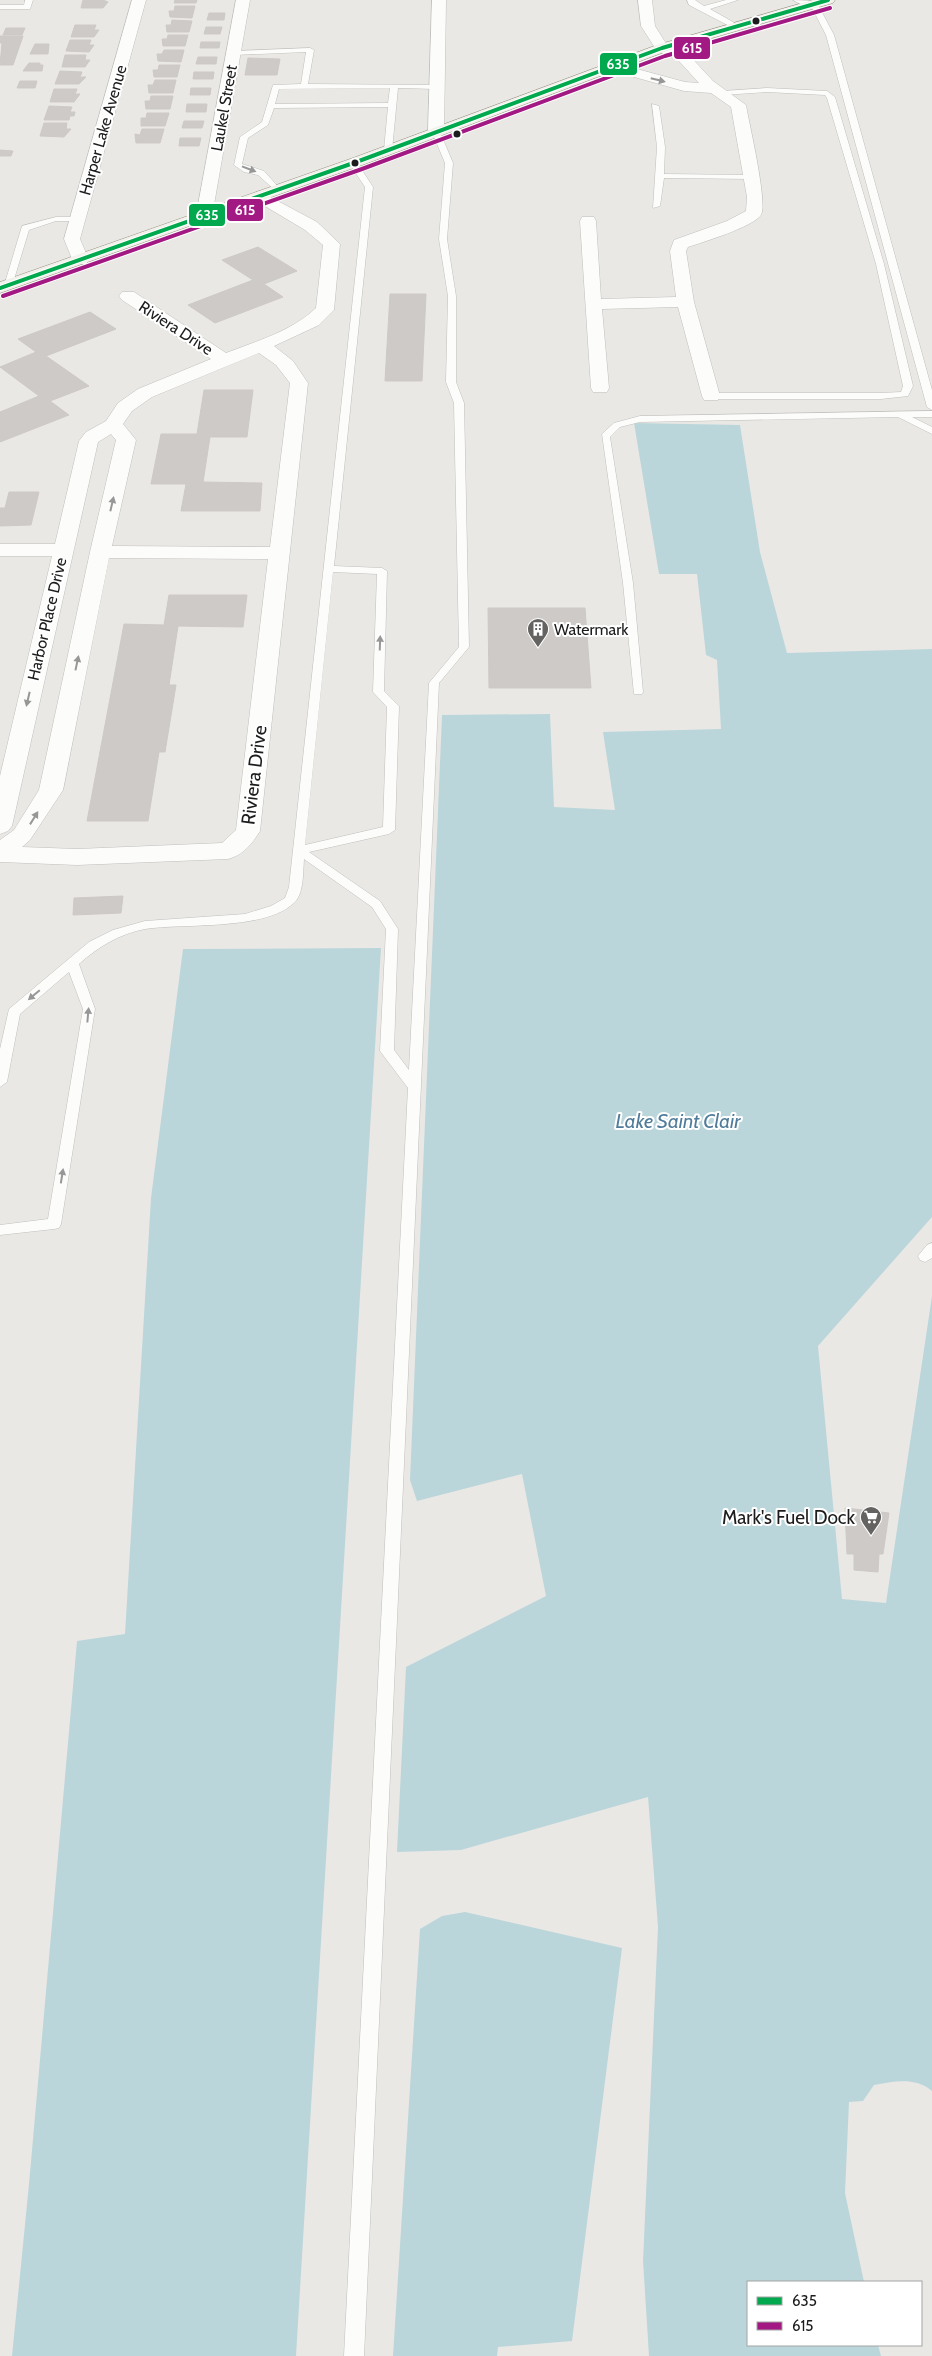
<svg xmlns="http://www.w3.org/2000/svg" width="932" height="2356" viewBox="0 0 932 2356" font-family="Cabin,sans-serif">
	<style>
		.water { fill: #bbd6da }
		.building { fill: #cdcac8; stroke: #cdc9c7 }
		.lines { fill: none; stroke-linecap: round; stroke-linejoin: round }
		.lane-casing { stroke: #c0bfbd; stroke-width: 1 }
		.street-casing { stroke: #c0bfbd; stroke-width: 1 }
		.secondary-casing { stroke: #92917f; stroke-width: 1 }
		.lane { fill: #fcfcfb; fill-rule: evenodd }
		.street { fill: #fcfcfb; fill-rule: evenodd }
		.secondary { fill: #f2f0ea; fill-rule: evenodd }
		.bus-1-casing { stroke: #fff; stroke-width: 6 }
		.bus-2-casing { stroke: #fff; stroke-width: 6 }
		.bus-1 { stroke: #00a94e; stroke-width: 4 }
		.bus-2 { stroke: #a31984; stroke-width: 4 }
		.oneway { fill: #979797 }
		.bus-dot { fill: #1c1c1c; stroke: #fff; stroke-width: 2 }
		.labels { text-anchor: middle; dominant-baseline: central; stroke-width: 4; stroke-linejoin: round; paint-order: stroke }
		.far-street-label { font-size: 16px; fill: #1c1c1c; stroke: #fff }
		.far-poi-label { font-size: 16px; fill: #1c1c1c; stroke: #fff; text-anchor: start }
		.street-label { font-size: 19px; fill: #1c1c1c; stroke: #fff }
		.poi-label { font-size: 19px; fill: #1c1c1c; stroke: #fff; text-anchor: end }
		.water-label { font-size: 20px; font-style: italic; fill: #507b9a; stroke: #fff }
		.line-badge { stroke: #fff; stroke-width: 2 }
		.badge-label { font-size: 14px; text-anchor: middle; font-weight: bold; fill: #fff }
	</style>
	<rect width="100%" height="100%" fill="#eae8e5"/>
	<path class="water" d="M634,423L740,425L760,552L787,653L932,649V1217L818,1346L842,1599L886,1603L932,1296V2091C916,2077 894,2081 874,2085L863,2101L849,2102L845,2193L864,2282H748V2345H878L881,2356H649L643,2261L658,1927L648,1797L461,1850L397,1852L406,1667L546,1596L522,1474L417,1501L410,1480L442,715L550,714L554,807L615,810L603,732L721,729L717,660L706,655L697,574H659Z
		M381,948L296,2356H12L29,2184L77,1641L125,1634L151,1198L183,949Z
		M465,1912L622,1948L572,2341L498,2347L497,2356H393L420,1929L442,1916Z"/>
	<path class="building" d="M83,0H103L108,2L103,8H81Z
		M175,0H197L196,3H174Z
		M175,6H195L192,18L170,17L169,11H174Z
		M209,13H225L224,20H207Z
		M172,20L192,21L189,32H167L166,25H171Z
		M75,25H96L94,30H99L94,37H71Z
		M206,27H222L220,34H204Z
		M6,28H25L22,35H3Z
		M168,35H188L185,46H163L162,39H167Z
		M0,36H23L13,65H0L2,43H0Z
		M70,40H91L89,45H94L89,52L66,51Z
		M201,42H220L219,48H200Z
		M35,44H49L48,54H30Z
		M164,50H184L181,62L158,61L157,54H162Z
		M65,55H86L85,60H90L85,67H62Z
		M198,57H217L216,64H196Z
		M248,58L280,59L277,75H245Z
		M29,63H40V65H43L42,71H23Z
		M159,65H180L177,77H154L153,70H158Z
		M60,71L82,72L80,77H86L79,84H55Z
		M194,72H214L213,79H193Z
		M155,80H176L173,93H149L148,85H153Z
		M20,81H37L35,88H17Z
		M191,88H211L210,95H190Z
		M54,89H77L75,94H80L74,102H50Z
		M151,96H173L170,109H146L145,101H150Z
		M187,104H207L206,112H186Z
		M49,106L72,107L70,112H75L74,116H70L69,120H44Z
		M147,113H169L165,126H141V118H146Z
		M184,121H204L202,128H182Z
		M44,123H67L66,129H71L64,137L40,136Z
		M142,129H164L160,143H136L135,134L140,135Z
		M180,138H201L199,146H179Z
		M0,150L13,151L11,156H0Z
		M258,247L297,271L264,284L283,297L215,323L188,305L253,280L222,260Z
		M390,294H426L422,381H385Z
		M90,312L116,329L46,356L89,386L50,401L69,415L0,442V412L39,396L0,367L36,352L18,339Z
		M204,390H253L247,437H210L203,482L262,483L260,511H181L186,484H151L161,434H197Z
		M9,492H39L31,525L0,526V508H5Z
		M169,595H247L243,627L178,626L169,685H176L165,752H159L148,821H87L124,624L164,625Z
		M488,608H585L591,688H489Z
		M123,896L121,913L73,915L74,898Z
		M845,1508L889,1513L883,1554H879L878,1572L854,1570V1554H847Z"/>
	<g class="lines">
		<g class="lane-casing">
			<path id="lane" d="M25,0H33L30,9H0V5H24Z
				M687,0H695L704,6L726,0H738L710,9L740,26L733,28L689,5Z
				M793,0L816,1L834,35L932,390V410L927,407L826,35L810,4L804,6Z
				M310,48L314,50L308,84L436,85L440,87L436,89L398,88L392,150L388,152L384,150L388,107L274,108L268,125L248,138L242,164L264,171L281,190L277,192L258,175L244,172L234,165L240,137L262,122L273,85L301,84L306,52L234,55L230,53L234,51ZM390,88L388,103L275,104L279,89Z
				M767,88L827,91L835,97L884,264L913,386L908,396L881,399H711L706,396L711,393H881L901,392L903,386L876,264L827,98L825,95L767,92L723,95L719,93L723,91Z
				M652,104L659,106L665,147L664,174L751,175H754V179L664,178L660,206L653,208L657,147Z
				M436,130L440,132L453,163L447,239L456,296V382L464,403L469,647L439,683L364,2356H344L408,1088L380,1051L386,929L372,907L304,859C303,872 304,894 294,903C264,931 184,923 145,929C119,934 98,947 79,964L95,1009L61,1224L59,1228L54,1229L0,1235V1225L48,1219L83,1009L69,972L20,1014L7,1082L0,1087V1049L9,1009L89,942L113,930L145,921L245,914L271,906L285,898L289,887L365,187L349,163L353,161H356L373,187L334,566L382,568L387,571L384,691L399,706L395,830L389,834L309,852L380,901L398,929L394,1050L409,1070L429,683L459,647L454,403L446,382L448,296L439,239L445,163L432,132ZM333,572L377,574L373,692L387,707L383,827L305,845Z
				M56,217H78L82,219L78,221H56L29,230L12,286L5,288L4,286L22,226Z
				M932,411V417H912L932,427V434L898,417L640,422L620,427L610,437L633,583L643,692L642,694H634L623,583L602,434L614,423L640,416Z
				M932,1243V1258L925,1262L920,1260L918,1256L927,1245Z"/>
		</g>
		<g class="street-casing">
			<path id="street" d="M132,0H146L80,239L89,260L86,264H74L64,239Z
				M236,0H250L212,216L210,220H198L196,216Z
				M432,0H446L444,132L436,137L428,132Z
				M638,0H652L655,26L667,45L688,54L713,81L746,105C749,123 768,203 761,215C753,227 703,242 688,247L686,251L694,302L720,396L718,400H704L702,396L678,307L602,309L609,388L607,392H593L591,388L580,221L582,217H594L596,221L601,299L676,297L670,251L674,240L727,221L746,211L747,197L731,107L711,93L684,91L606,69L604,66L611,62L685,82L699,83L678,60L657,51L641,26Z
				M259,191L317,222L340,244L334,310L319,325L274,346L293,361L308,383L260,831C252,844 243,855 228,859L77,865L0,862V840L14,830L39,790L90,552L116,440L111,434L98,442L12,826L8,831L0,834V776L52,556H0V544H55L79,441L86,432L106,421L118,403L138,389L211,359L122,300L119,296L122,292H134L226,353C257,341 292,331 316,308L323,245L305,230L253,199L251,196ZM259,353L276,365L290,383L270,547L112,546L136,440L123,424L132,411L152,397ZM109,558L268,559L236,830L222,843L77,849L22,847L30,840L63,790Z"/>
		</g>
		<g class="secondary-casing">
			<path id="secondary" d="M813,0H835L833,3L667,51L365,164L0,293V282L353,158L657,45Z"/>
		</g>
		<use href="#lane" class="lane"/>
		<use href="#street" class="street"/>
		<use href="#secondary" class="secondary"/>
		<g class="bus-1-casing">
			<path id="bus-1" d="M0,288L359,161L662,48L828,0"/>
		</g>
		<g class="bus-2-casing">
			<path id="bus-2" d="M3,296L362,169L665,56L830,8"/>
		</g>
		<use href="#bus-1" class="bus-1"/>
		<use href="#bus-2" class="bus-2"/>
	</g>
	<defs><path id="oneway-solid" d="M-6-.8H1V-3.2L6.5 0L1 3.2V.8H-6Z" transform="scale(1.25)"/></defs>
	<g class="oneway">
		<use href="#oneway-solid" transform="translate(658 80) rotate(14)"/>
		<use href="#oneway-solid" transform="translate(249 169) rotate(21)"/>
		<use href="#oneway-solid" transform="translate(112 504) rotate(-77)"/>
		<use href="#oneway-solid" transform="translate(380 643) rotate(-88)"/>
		<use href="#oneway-solid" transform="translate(77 663) rotate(-78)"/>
		<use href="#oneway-solid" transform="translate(28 699) rotate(103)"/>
		<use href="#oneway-solid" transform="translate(34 818) rotate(-58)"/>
		<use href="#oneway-solid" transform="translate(34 995) rotate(140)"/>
		<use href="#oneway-solid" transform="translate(88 1015) rotate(-85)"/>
		<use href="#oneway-solid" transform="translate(62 1176) rotate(-81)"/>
	</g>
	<defs>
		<g id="building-pin" transform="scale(1.125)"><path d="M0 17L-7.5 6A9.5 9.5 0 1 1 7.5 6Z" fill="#646362" stroke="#fff"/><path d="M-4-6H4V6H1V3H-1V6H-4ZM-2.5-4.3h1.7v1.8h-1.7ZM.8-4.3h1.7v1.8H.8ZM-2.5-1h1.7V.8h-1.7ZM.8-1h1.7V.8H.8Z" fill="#fff"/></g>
		<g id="supermarket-pin" transform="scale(1.125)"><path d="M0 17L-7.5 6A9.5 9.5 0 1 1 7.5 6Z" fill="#646362" stroke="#fff"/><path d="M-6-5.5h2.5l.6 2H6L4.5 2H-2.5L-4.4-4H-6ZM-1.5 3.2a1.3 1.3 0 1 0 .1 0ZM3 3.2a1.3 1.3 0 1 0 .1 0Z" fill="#fff"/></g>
	</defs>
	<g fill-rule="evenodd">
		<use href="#building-pin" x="538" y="629"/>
		<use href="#supermarket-pin" x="871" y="1517"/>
	</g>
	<g class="bus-dot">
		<circle cx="756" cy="21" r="4.5"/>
		<circle cx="457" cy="134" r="4.5"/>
		<circle cx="355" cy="163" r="4.5"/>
	</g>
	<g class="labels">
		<g class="far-street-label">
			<text transform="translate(224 108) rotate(-80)">Laukel Street</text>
			<text transform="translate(103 130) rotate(-74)">Harper Lake Avenue</text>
			<text transform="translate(176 328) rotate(33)">Riviera Drive</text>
			<text transform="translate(47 619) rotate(-77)">Harbor Place Drive</text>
		</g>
		<g class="far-poi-label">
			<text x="554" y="629">Watermark</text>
		</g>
		<g class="street-label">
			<text transform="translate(254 775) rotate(-83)">Riviera Drive</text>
		</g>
		<g class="poi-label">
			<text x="855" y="1517">Mark's Fuel Dock</text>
		</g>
		<g class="water-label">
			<text x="678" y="1121">Lake Saint Clair</text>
		</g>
	</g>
	<g class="line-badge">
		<rect x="673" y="36" width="38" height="24" rx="5" fill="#a31984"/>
		<rect x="599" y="52" width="39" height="24" rx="5" fill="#00a94e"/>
		<rect x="226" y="198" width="38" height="24" rx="5" fill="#a31984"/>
		<rect x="188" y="203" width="38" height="24" rx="5" fill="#00a94e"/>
	</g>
	<g class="badge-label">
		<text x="692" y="53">615</text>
		<text x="618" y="69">635</text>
		<text x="245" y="215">615</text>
		<text x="207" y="220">635</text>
	</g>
	<rect x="747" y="2281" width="175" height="65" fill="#ffffff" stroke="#a4a4a4"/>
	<rect x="757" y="2297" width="25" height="8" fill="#00a94e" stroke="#a4a4a4"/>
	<text x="792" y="2306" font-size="15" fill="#1c1c1c">635</text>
	<rect x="757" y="2322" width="25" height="8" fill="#a31984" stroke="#a4a4a4"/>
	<text x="792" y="2331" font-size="15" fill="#1c1c1c">615</text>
</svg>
